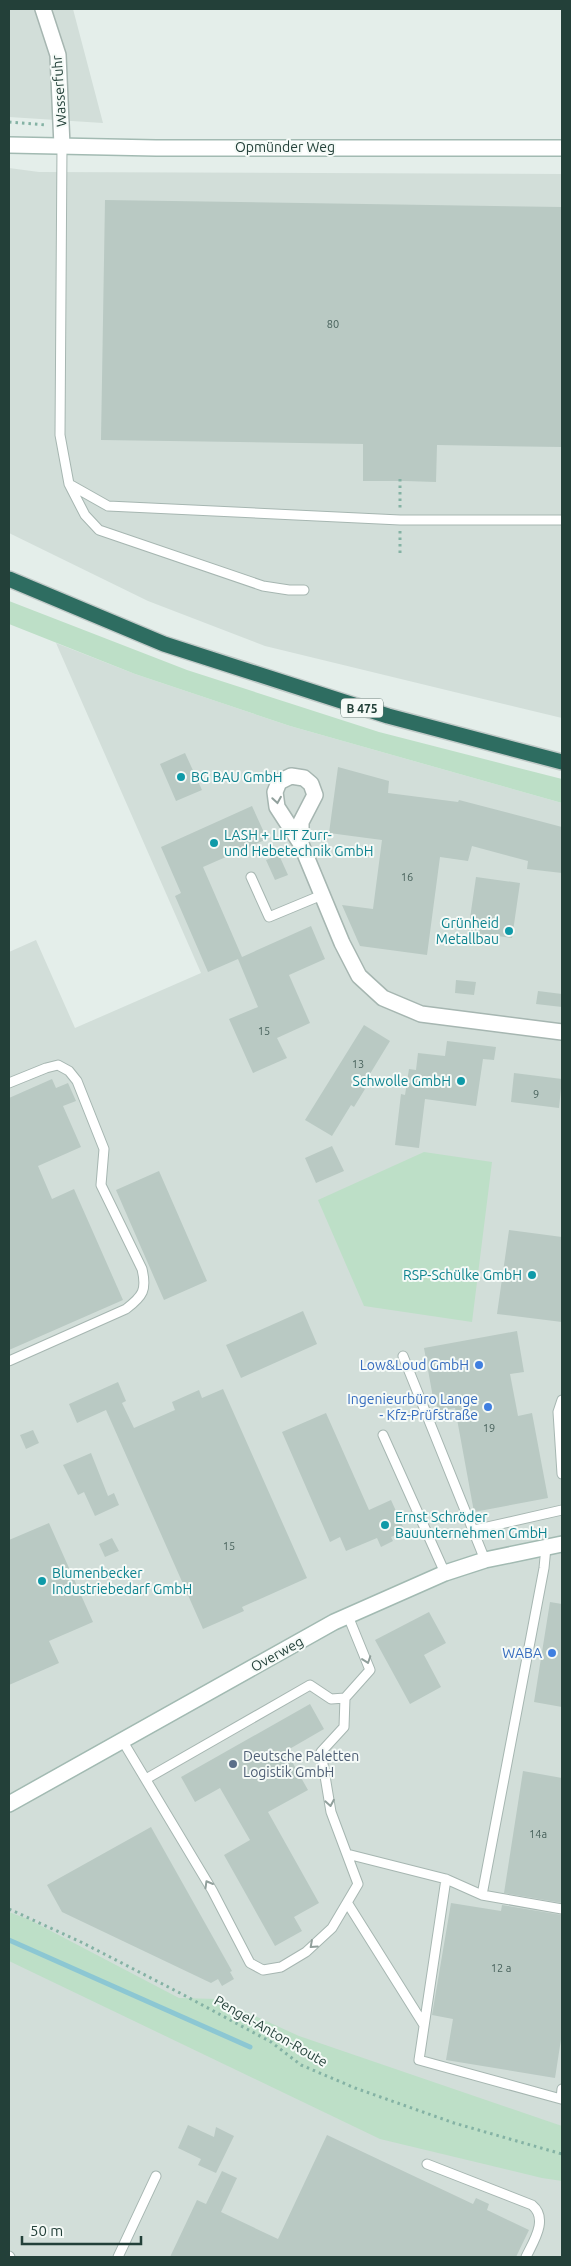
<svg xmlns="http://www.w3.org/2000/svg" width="571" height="2266" viewBox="0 0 571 2266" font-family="Ubuntu,sans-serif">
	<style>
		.built { fill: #d2ded9 }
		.green { fill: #bddfc7 }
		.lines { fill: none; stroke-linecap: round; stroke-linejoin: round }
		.stream { stroke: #8cc7d3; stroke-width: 5 }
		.building { fill: #b9c9c3 }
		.lane-casing { stroke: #a6b6b1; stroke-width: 11 }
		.street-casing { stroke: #a6b6b1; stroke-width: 18 }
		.secondary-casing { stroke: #a2bab2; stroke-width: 18 }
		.highway-casing { stroke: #c1cac8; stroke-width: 18 }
		.path { stroke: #84b2a4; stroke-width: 3; stroke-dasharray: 2.5 4; stroke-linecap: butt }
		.lane { stroke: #fff; stroke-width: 9 }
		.street { stroke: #fff; stroke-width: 15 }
		.secondary { stroke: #fff; stroke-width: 15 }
		.highway { stroke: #2e6d61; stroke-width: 15 }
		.oneway { stroke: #91a09c }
		.culture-dot { fill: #0f9aa8; stroke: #f5faf7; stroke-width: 2 }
		.shop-dot { fill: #3f7fe0; stroke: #f5faf7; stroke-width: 2 }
		.service-dot { fill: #5c6f8a; stroke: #f5faf7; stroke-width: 2 }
		.labels { text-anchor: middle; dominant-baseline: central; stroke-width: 4; stroke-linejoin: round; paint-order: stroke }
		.number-label { font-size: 11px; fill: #48625c }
		.shield { fill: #f5faf7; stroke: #627872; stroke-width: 1 }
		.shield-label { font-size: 12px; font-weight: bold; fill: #234039 }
		.street-label { font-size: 14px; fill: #234039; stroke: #f5faf7 }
		.culture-label { font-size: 14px; fill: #0d838f; stroke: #f5faf7; text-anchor: start }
		.shop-label { font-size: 14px; fill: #366cbe; stroke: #f5faf7; text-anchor: end }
		.service-label { font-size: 14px; fill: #4e5e75; stroke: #f5faf7; text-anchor: start }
	</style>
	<rect width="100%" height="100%" fill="#e4eeea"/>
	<path class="built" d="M9,9H73L103,123L9,117Z
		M9,168L39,172L562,174V718L265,646L148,601L9,533Z
		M56,643L135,674L290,726L562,803V2257H9V952L36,940L75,1028L201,973Z"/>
	<path class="green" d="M9,601L187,670L379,732L562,779V803L290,726L135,674L9,624Z
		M424,1152L492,1162L472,1322L364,1306L318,1200Z
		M9,1912L30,1920L179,1998L218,1999L299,2036L562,2126V2181L542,2178L380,2139L9,1961Z"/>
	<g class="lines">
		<path class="stream" d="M9,1940L250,2047"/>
	</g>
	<path class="building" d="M105,200L562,207V447L437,445L436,482L405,481H363V444L101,440Z
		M185,753L202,790L176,801L160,764Z
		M338,767L389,781L388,793L458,802L459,800L562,827V873L527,869L528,861L472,846L468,861L440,857L427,955L360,946L342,905L373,909L382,840L329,833Z
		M252,806L267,839L203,867L242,957L311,926L325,959L289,975L310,1023L277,1038L287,1058L253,1073L229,1019L258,1007L238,959L208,972L175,896L181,893L161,847Z
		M279,855L288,875L275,880L266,860Z
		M476,877L520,883L512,938L468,932Z
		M456,980L476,982L474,995L455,993Z
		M538,991L562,994V1007L536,1004Z
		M364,1025L390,1041L362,1087L365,1089L354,1107L351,1105L332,1136L305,1120Z
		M447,1041L496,1047L494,1060L483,1059L476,1106L425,1099L419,1148L395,1145L401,1094L405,1095L409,1069L416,1070L418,1053L445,1056Z
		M514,1073L562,1079L559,1108L511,1102Z
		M52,1079L56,1088L68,1083L76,1101L63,1106L81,1147L38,1166L52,1199L74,1189L123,1300L9,1350V1098Z
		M332,1146L344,1171L316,1183L305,1158Z
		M159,1171L207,1281L164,1300L116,1190Z
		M509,1230L562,1237V1322L497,1314Z
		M303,1311L317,1344L241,1378L226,1345Z
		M517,1331L524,1372L510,1374L518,1416L532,1413L548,1498L474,1512L455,1408L438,1411L436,1402L434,1403L424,1348Z
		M118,1382L126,1401L122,1403L134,1428L175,1410L172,1402L199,1390L202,1398L223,1389L307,1578L242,1607L244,1611L203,1629L106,1410L77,1423L69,1404Z
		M326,1413L369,1510L391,1500L405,1531L391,1537L393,1541L381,1547L377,1538L346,1551L340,1537L330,1542L282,1432Z
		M33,1430L39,1443L26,1449L20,1435Z
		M91,1453L108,1496L114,1493L119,1505L95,1516L84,1492L78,1495L63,1465Z
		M49,1523L93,1622L49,1641L59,1663L9,1685V1540Z
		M112,1538L119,1551L105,1557L99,1544Z
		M550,1602L562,1604V1707L534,1702Z
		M429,1612L446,1643L424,1655L441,1687L410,1704L375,1640Z
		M310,1704L324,1729L286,1751L308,1790L268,1812L319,1903L294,1917L302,1931L275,1946L224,1855L250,1840L220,1788L195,1802L181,1777Z
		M523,1771L562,1778V1903L504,1893Z
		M151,1827L232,1971L230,1972L234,1979L222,1986L218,1979L211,1983L62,1912L47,1885Z
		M451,1903L501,1911L502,1905L562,1915V2033L555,2078L446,2060L453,2019L432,2015Z
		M188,2125L214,2137L216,2127L234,2136L216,2173L198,2165L201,2159L178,2148Z
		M327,2135L473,2204L476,2198L489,2204L487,2210L529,2230L516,2257H170L197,2200L206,2204L222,2171L237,2178L221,2212L278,2239Z"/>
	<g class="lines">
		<g class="lane-casing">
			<path id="lane" d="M62,146L60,435L69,484L85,515L99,530L263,586L289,590H304
				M69,484L108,506L400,520H562
				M251,877L269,917L322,895
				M9,1083L46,1068L58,1065L69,1071L77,1081L104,1149L101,1185L142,1269C147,1290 143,1296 126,1309L9,1361
				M403,1356L485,1560
				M562,1400L558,1412L562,1474
				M383,1435L445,1573
				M474,1530L562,1510
				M122,1740L212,1890L250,1963L263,1970L281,1967L306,1952L332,1928L358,1884L331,1812L321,1752L344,1727L345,1698L370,1670L348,1616
				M146,1779L310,1685L331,1699L345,1698
				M347,1854L446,1879L482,1895L562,1909
				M446,1879L419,2060L561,2099L562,2089
				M482,1895L544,1568L546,1547
				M348,1904L424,2025
				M427,2164L532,2205C549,2219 533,2242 526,2257
				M9,2256L10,2257
				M118,2257L156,2176"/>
		</g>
		<g class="street-casing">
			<path id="street" d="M43,9L58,55L62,146
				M301,844V822L315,795L311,784L304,778L291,776L279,782L275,792L277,807L301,844L342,943L359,976L383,998L421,1014L562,1032"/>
		</g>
		<g class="secondary-casing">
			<path id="secondary" d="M9,145L156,148H562
				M9,1804L334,1622L445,1573L485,1560L562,1544"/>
		</g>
		<g class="highway-casing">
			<path id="highway" d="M9,579L164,644L388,716L562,762"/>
		</g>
		<path class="path" d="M9,122L46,125
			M400,479V510
			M400,553V531
			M9,1909L81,1942L180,1993L271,2042L301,2065L355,2088L454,2123L562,2154"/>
		<use href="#lane" class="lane"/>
		<use href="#street" class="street"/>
		<use href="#secondary" class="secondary"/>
		<use href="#highway" class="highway"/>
	</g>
	<defs><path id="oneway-chevron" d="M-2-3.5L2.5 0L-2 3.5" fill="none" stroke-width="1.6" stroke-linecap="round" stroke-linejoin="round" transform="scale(1.25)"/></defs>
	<g class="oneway">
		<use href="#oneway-chevron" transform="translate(277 800) rotate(81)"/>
		<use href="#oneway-chevron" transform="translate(367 1660) rotate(71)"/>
		<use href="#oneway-chevron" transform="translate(330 1803) rotate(80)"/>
		<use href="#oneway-chevron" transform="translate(208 1884) rotate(-120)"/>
		<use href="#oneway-chevron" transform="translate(313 1945) rotate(138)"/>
	</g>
	<g class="culture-dot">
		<circle cx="181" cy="777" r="5"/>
		<circle cx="214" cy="843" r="5"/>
		<circle cx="509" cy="931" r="5"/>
		<circle cx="461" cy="1081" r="5"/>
		<circle cx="532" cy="1275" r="5"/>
		<circle cx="385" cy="1525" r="5"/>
		<circle cx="42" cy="1581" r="5"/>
	</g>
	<g class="shop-dot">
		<circle cx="479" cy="1365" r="5"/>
		<circle cx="488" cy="1407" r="5"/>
		<circle cx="552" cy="1653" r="5"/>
	</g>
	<circle class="service-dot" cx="233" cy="1764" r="5"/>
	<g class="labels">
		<g class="number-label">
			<text x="333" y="324">80</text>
			<text x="407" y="877">16</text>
			<text x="264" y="1031">15</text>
			<text x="358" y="1064">13</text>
			<text x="536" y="1094">9</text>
			<text x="489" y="1428">19</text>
			<text x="229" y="1546">15</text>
			<text x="538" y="1834">14a</text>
			<text x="501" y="1968">12 a</text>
		</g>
		<rect class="shield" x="341" y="698.5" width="42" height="19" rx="4"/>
		<g class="shield-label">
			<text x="362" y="708">B 475</text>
		</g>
		<g class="street-label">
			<text transform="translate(59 91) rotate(-94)">Wasserfuhr</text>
			<text x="285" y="147">Opmünder Weg</text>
			<text transform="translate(277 1654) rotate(-29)">Overweg</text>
			<text transform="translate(271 2031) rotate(30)">Pengel-Anton-Route</text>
		</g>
		<g class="culture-label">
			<text x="191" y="777">BG BAU GmbH</text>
			<text x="224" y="835">LASH + LIFT Zurr-<tspan x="224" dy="16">und Hebetechnik GmbH</tspan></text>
			<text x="499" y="923" text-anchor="end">Grünheid<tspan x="499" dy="16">Metallbau</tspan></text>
			<text x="451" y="1081" text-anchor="end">Schwolle GmbH</text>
			<text x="522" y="1275" text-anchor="end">RSP-Schülke GmbH</text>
			<text x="395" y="1517">Ernst Schröder<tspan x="395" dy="16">Bauunternehmen GmbH</tspan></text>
			<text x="52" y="1573">Blumenbecker<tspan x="52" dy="16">Industriebedarf GmbH</tspan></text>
		</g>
		<g class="shop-label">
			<text x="469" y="1365">Low&amp;Loud GmbH</text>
			<text x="478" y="1399">Ingenieurbüro Lange<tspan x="478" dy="16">- Kfz-Prüfstraße</tspan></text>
			<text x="542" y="1653">WABA</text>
		</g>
		<g class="service-label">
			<text x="243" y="1756">Deutsche Paletten<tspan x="243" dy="16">Logistik GmbH</tspan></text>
		</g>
	</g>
	<rect width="571" height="2266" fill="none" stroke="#234039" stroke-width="20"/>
	<path d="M22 2236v8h119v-8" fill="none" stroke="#234039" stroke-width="2.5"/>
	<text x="30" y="2236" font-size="15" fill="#234039" stroke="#f5faf7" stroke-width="4" paint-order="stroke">50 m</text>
</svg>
